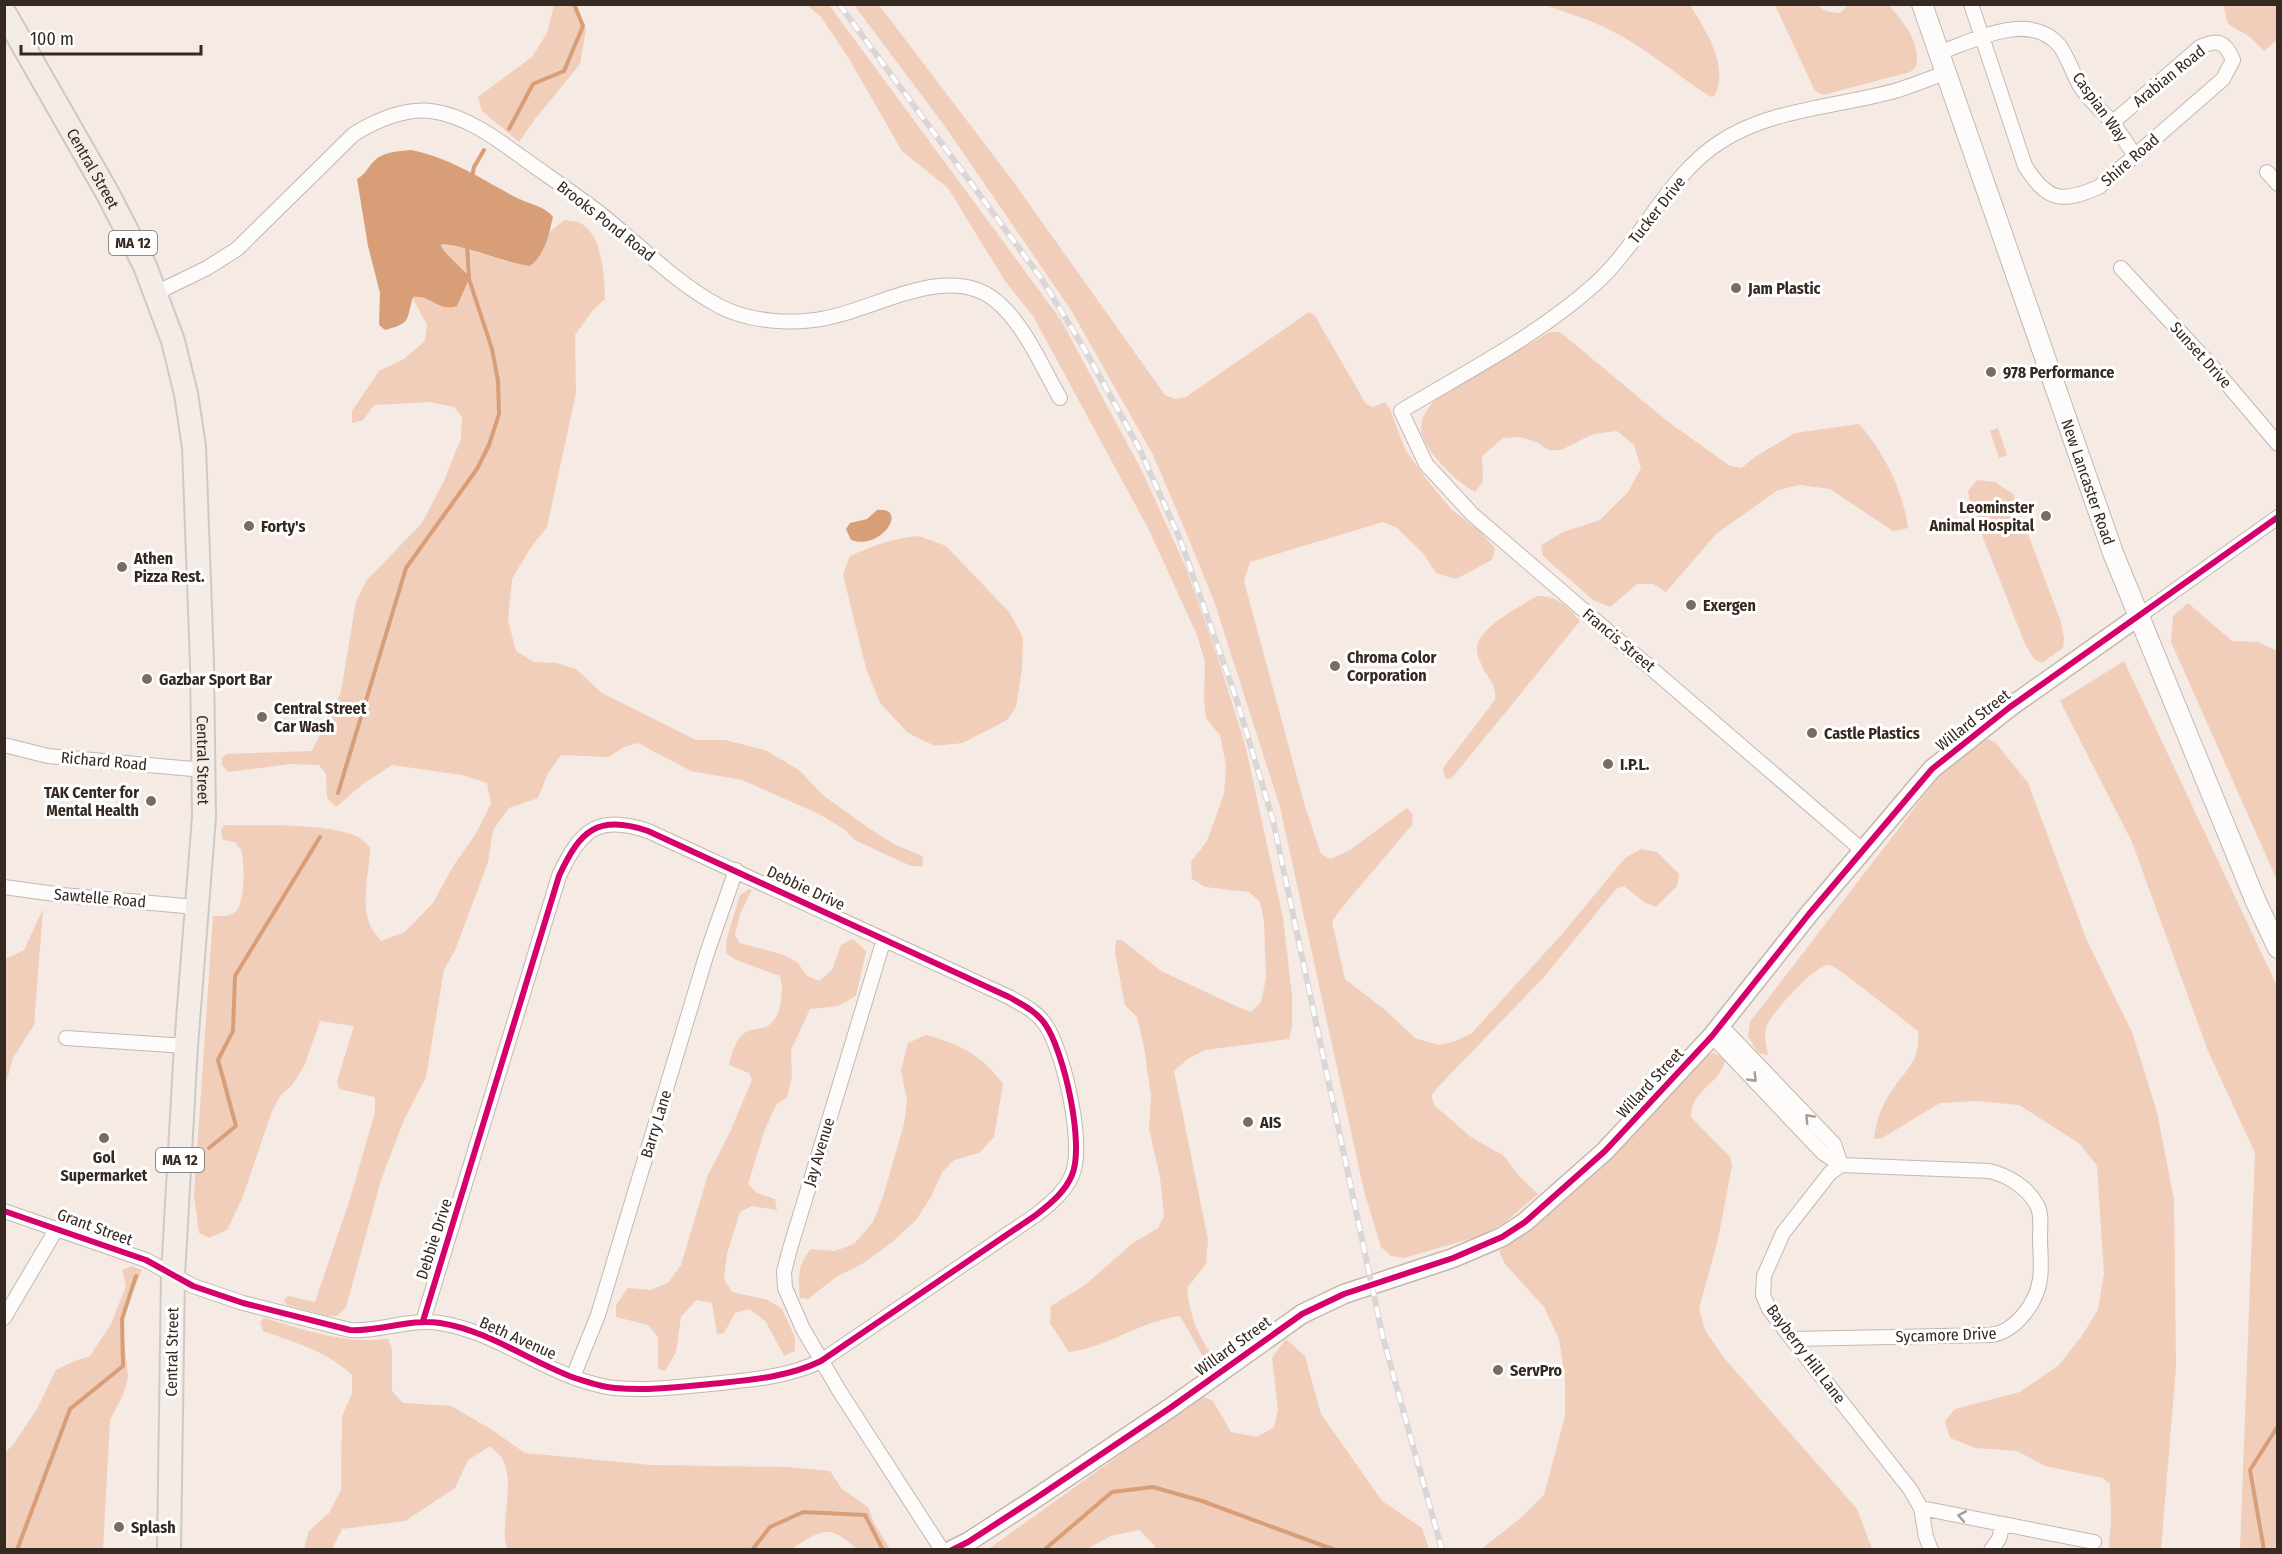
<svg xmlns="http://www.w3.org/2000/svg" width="2282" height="1554" viewBox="0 0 2282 1554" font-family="'Fira Sans Condensed',sans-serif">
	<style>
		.green { fill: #f0ceba }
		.water { fill: #d89e78 }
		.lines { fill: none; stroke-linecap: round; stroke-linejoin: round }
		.stream { stroke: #d89e78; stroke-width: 4 }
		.minor-casing { stroke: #c3b8b1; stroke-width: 16 }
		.tertiary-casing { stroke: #c3b8b1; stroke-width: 21 }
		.secondary-casing { stroke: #c3b8b1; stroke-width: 22 }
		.primary-casing { stroke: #cfc9c5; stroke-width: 26 }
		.minor { stroke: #fefcfb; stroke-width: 14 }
		.tertiary { stroke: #fefcfb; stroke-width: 18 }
		.secondary { stroke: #fefcfb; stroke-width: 20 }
		.primary { stroke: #f4ece7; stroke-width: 22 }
		.rail-casing { stroke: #dad6d5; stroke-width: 6 }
		.rail { stroke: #fff; stroke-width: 4; stroke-dasharray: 11; stroke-linecap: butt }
		.cycleway-casing { stroke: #fff; stroke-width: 10 }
		.cycleway { stroke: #d6006c; stroke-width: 6 }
		.oneway { stroke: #a49d99 }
		.poi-dot { fill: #786d65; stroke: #fff; stroke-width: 2 }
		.labels { text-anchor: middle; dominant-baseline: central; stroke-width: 6; stroke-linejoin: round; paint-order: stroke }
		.shield { fill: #fff; stroke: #726964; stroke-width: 1.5 }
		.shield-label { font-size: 15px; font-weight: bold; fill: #352921 }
		.street-label { font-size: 16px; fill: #352921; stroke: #fff }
		.poi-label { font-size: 16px; font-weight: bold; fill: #352921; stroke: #fff; text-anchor: start }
	</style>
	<rect width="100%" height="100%" fill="#f5eae4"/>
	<path class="green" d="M554,5H577L580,19L586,30L580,64L535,119L519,142L482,111L478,97L532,57L547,33Z
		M807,5H829L1061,320L1143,473L1186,568L1218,658L1246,748L1283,918L1292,995V1028L1289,1039L1205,1050L1189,1058L1174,1071L1208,1240L1206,1264L1187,1288C1189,1314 1198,1337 1214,1358L1209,1367L1180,1316C1141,1321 1108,1347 1069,1352L1050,1323L1051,1306L1085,1285L1133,1243L1158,1228L1164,1216L1160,1177L1149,1129L1151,1096L1144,1047L1137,1017L1125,1005L1115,953L1116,940H1122L1161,971L1240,1008L1251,1012L1261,1002L1266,979L1264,921L1260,902L1249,892L1205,887L1192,879L1191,862L1207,841L1224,794L1226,765L1220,735L1206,718L1204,699L1205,662L1197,635L1149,530L1033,316L1005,281L948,188L902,151L848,57L821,17Z
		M854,5H879L1012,180L1165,395L1175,399L1186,397L1309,312L1315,316L1366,404L1373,407L1385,402L1390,409L1405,449L1427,480L1452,510L1482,533L1495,549L1492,560L1456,579L1436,573L1423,553L1397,528L1383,522L1250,562L1244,581L1304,803L1321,854L1330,859L1350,850L1407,808L1413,815L1412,825L1339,911L1332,922L1345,979L1385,1010L1415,1038L1438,1045L1453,1042L1471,1034L1563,933L1625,858L1641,849L1657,852L1679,874L1677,886L1656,907L1644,902L1624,886L1616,889L1543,978L1437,1088L1431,1096L1435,1106L1471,1137L1504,1156L1519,1176L1538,1194L1504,1223L1480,1236L1404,1258L1391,1256L1381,1247L1364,1191L1280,807L1214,601L1178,513L1153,455L1071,310L944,125Z
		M1545,5H1690C1705,29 1729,65 1715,95L1711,97C1676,75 1644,46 1606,28C1587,19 1565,12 1545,5Z
		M1775,5H1817C1823,11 1832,13 1840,13L1848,5H1889C1904,24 1921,41 1916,67L1910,72L1823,95L1815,91Z
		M2226,5H2277V40L2264,51L2250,37L2228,24L2224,8Z
		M564,220C569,221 578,221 582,224C603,237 604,277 605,299L593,310L575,335L576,393L547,527L531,547L512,579L508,620L516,651L534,662L557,663L576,669L602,693L696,740H725L765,750L799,770L824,796L870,829L894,844L922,856L923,866H911L878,851L855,840L844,829L819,814L742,780L691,771L638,743L624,747L608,757L561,755L548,773L538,798L509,808L493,830L488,862L456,948L444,970L426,1077L404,1120L381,1180L346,1307L337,1316H328L287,1305L284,1300L288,1296L315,1302L350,1199L375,1112V1097L339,1089L337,1081L354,1026L320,1021L305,1064L293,1084L280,1096L272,1111L242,1199L227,1230L209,1238L199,1233L194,1195L213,916C221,916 230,917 236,911C245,904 245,860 241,850C239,847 237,845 235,842L223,840L221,831L224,825C262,826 322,822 356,836C361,838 366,844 370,847C370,871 360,903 370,925C372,930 378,936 381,941L405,932L433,903L454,865L475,835L491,804L487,783L462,775L392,765L363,784L336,807L327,798L326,774L319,765L291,764L228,772L222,765V758L226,754L312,751L341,692L356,601L367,580L422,523L444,481L461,438L462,417L454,407L430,402L374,405L363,420L352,423V411L379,371L404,359L425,341L427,325L412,297C430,294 440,313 457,306L470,277L444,251L441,246L442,244C473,248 500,262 530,266C541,258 542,246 548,235C551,229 559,225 564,220Z
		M1550,332H1560L1667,421L1730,466L1741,468L1758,455L1795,433L1859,424C1884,452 1903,490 1908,528L1893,531L1830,489L1800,485L1778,490L1717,533L1666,592L1653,584H1637L1610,607L1593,600L1543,556L1541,545L1563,532L1600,520L1628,492L1641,468L1634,445L1617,431L1593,434L1561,450H1549L1536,442L1520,437L1503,438L1482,456L1483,481L1475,492C1457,482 1422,450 1421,428C1420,418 1429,407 1435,399Z
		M1998,428L2007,455L1999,458L1990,431Z
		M1977,480L1995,482L2013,494L2061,622L2064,639L2063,648L2042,663L2034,659L2025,644L1971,507L1968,491Z
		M919,536L946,546L1010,613L1023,638L1022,669L1016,707L1007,720L963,743L935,746L908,733L880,703L866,668L843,575L850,556C873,546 894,538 919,536Z
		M1537,596C1558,596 1567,606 1580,621L1451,779L1445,778L1443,769L1446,764L1495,700C1497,687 1490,680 1484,670C1481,663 1476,655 1477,647C1479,627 1521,606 1537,596Z
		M2188,603L2232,641L2258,642L2277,651V880L2171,642L2173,616Z
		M2124,661L2277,986V1549H2240L2255,1153L2208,1051L2132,842L2060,701Z
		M1984,738L1995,742L2028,783L2087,941L2132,1032L2157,1112L2174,1200L2176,1367L2161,1549H2109L2111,1520L2110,1484L2103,1478L2045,1466L2017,1451L1976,1448L1950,1438L1945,1421L1955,1409L2020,1392L2059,1365L2081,1337L2098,1310L2104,1274L2097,1166L2080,1144L2019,1105L1975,1101L1940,1103L1882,1138L1874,1139C1876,1119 1883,1102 1895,1086C1910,1065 1920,1060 1918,1031L1842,972C1839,970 1833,966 1830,965C1816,963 1775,1010 1768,1023C1763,1031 1766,1046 1768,1055L1758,1053L1748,1036L1750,1022L1936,780L1968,749Z
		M749,889L752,890L740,914L735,935L740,943L784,955L798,963L806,975L819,981L832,970L841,945L853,939L866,951L856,996L838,1006L810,1009L791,1050L792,1077L787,1097L776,1105L764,1132L748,1184L757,1193L775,1199L777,1210L752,1206L740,1212L727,1254L724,1279L732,1292L768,1300L782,1309L795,1337V1351L784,1356L766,1322L750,1309L735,1313L724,1333L717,1334L712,1303L696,1300L681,1317L676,1352L665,1371L658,1369V1337L648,1325L616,1317V1305L628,1288L650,1290L668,1283L681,1265L708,1175L730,1132L752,1080L749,1073L729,1065C731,1055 736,1038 746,1032C753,1028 763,1030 769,1025C782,1016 784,990 780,976L736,960L726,953L727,938L740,895Z
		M43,909L34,1025L13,1058L5,1086V959L24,950Z
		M926,1035C962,1045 980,1054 1003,1084L994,1137L979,1153L954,1160L942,1172L931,1197L916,1220L891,1243L862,1264L836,1277L808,1299L800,1298C798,1279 797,1265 811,1249L835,1251L854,1244L873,1222L883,1197L904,1124L907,1101L901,1070L908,1043Z
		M1714,1053L1725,1060C1720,1085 1691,1089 1691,1117L1730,1157L1732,1166L1718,1239L1699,1309L1705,1330L1724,1358L1857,1509L1872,1549L1480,1550L1522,1517L1544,1495L1565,1416V1380L1559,1339L1544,1307L1505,1264L1499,1251L1545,1217L1579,1184L1706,1054Z
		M132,1266L142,1270L127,1305L123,1330L128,1377L123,1395L110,1420L103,1549H5V1453L15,1442L37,1409L56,1370L75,1361L90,1356L111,1324L126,1286L122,1270Z
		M264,1318C306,1330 343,1344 388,1339L392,1349V1391L403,1403L451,1406L489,1428L525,1453L651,1465L788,1467L830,1471L842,1489L868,1507L874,1523L890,1549H857C830,1526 825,1528 796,1546L794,1549H507C499,1520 516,1489 503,1460C501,1455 494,1450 490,1446L468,1460L455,1488L405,1521L342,1529L332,1549H304L309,1531L329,1513L341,1490L342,1416L352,1394V1375C328,1352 294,1342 263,1331L260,1322Z
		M1286,1339L1305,1356L1321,1414L1382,1501L1422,1528L1429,1549H1154L1155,1546L1139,1530L1111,1536L1087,1549L987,1550L1202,1396L1213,1401L1231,1432L1257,1437L1274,1427L1278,1410L1272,1358Z"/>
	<path class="water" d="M411,150C451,158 481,179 517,198C529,204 545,206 553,217C549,234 545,255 530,266C500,262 473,247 442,244L441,246L444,251L470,277L457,306C440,313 430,294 413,297C406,321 411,323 385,330L379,325L380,293L368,246L357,179C366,174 367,168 374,161C382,152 399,151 411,150Z
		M877,510C910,507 881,551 851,540L846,529L850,523L867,519Z"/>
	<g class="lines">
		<path class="stream" d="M509,129L533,84L564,71L583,26L574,4
			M472,177L474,167L484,150
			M338,793L406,568L477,469L489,445L499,414L498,381L492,349L469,279L467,244
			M209,1148L236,1126L218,1060L233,1031L235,976L320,837
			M17,1550L70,1409L123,1366L122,1319L136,1276
			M752,1550L770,1527L803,1512L865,1515L883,1550
			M1044,1550L1112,1492L1153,1487L1202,1501L1335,1550
			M2264,1550L2250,1470L2278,1426"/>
		<g class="minor-casing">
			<path id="minor" d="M1971,4L2025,166C2048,202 2062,203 2099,187L2223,79L2233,60C2225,41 2218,39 2200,47L2112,123
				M1938,53C1974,41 2028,10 2059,45C2068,57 2073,74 2080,86C2088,99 2101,110 2111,121C2120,132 2127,144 2135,156
				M2267,172L2278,184
				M2121,268L2216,371L2278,444
				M156,293L207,268L237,249L354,134C377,120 404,108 431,111C465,115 497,139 523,158C548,176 573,193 597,211C638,243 674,282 719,306C749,322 793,325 826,318C876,309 948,262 995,300C1024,323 1042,367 1060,398
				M2139,616L2278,517
				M4,745L48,756L204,770
				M1862,850L1472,514L1426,464L1401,411C1466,372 1537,336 1594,285C1642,242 1666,177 1720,142C1772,108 1839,107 1898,90C1913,85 1929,79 1945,73
				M4,887L62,895L196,907
				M884,939L789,1252L784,1272L785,1288L803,1329L840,1392L942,1550
				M1721,1026L1834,1144L1841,1165
				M1712,1036L1823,1153L1841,1165L1989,1171C2008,1175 2028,1188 2037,1205C2042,1214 2040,1227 2040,1237C2040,1251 2042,1266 2040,1279C2037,1303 2015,1332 1991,1335L1792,1339
				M66,1038L186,1046
				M1841,1165L1830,1173L1783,1233L1764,1276L1763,1295L1769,1309L1792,1339L1910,1489L1921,1508L1926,1537L1931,1550
				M4,1211L146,1260L193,1286L243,1303L350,1330C381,1332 409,1318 440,1323C487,1330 531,1362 575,1378C588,1382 601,1387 615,1388C646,1391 679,1387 710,1384C748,1380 786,1378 821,1361L1036,1215C1051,1203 1065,1192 1072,1175C1085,1145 1064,1051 1045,1024C1036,1011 1023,1005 1009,997L648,831C598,814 580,830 559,876L423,1321
				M4,1318L57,1228
				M573,1377L598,1315L707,953L736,870
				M1921,1508L2094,1542
				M1991,1550L1999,1539L2003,1524"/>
		</g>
		<g class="tertiary-casing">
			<path id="tertiary" d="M952,1550L968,1542L1036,1498L1170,1408L1302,1314L1344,1294L1453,1258L1502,1237L1525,1222L1605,1151L1712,1036L1809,914L1932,769L2010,707L2139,616"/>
		</g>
		<g class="secondary-casing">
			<g id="secondary">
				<path id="s1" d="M1922,4L2113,553L2256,902L2278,948"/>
			</g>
		</g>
		<g class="primary-casing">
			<g id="primary">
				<path id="s2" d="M4,12L108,194L145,266L173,341L186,394L194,447L202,663L204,817L186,1046L173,1275L169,1550"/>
			</g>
		</g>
		<use href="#minor" class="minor"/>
		<use href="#tertiary" class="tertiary"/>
		<use href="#secondary" class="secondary"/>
		<use href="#primary" class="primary"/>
		<g class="rail-casing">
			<path id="rail" d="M839,4L1041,278L1085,350L1139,448L1180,539L1237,701L1273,820L1383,1338L1442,1550"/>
		</g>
		<use href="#rail" class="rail"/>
		<g class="cycleway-casing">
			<path id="cycleway" d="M4,1211L146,1260L193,1286L243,1303L350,1330C381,1332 409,1318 440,1323C487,1330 531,1362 575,1378C588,1382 601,1387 615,1388C646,1391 679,1387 710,1384C748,1380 786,1378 821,1361L1036,1215C1051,1203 1065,1192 1072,1175C1085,1145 1064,1051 1045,1024C1036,1011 1023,1005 1009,997L648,831C598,814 580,830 559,876L423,1321
				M952,1550L968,1542L1036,1498L1170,1408L1302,1314L1344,1294L1453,1258L1502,1237L1525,1222L1605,1151L1712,1036L1809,914L1932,769L2010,707L2278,517"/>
		</g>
		<use href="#cycleway" class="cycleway"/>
	</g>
	<defs><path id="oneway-chevron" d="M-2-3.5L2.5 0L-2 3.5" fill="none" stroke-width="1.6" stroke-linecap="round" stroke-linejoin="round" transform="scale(1.5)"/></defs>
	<g class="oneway">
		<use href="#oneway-chevron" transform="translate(1753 1078) rotate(46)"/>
		<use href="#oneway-chevron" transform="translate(1809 1118) rotate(-133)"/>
		<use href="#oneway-chevron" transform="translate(1962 1516) rotate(-169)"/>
	</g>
	<g class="poi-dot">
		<circle cx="1736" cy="288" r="6"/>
		<circle cx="1991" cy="372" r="6"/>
		<circle cx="2046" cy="516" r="6"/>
		<circle cx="249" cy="526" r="6"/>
		<circle cx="122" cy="567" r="6"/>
		<circle cx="1691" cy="605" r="6"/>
		<circle cx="1335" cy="666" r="6"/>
		<circle cx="147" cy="679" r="6"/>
		<circle cx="262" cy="717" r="6"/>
		<circle cx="1812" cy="733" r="6"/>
		<circle cx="1608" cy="764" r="6"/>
		<circle cx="151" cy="801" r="6"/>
		<circle cx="1248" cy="1122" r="6"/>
		<circle cx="104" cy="1138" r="6"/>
		<circle cx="1498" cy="1370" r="6"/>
		<circle cx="119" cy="1527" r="6"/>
	</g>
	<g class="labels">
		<g class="shield">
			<rect x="109" y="231" width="48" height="24" rx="4.5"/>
			<rect x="156" y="1148" width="48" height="24" rx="4.5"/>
		</g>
		<g class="shield-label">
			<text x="133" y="243">MA 12</text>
			<text x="180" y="1160">MA 12</text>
		</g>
		<g class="street-label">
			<text transform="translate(2169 76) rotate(-39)">Arabian Road</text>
			<text transform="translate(2100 107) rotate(54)">Caspian Way</text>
			<text transform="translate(2130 160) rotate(-41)">Shire Road</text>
			<text stroke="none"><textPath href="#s2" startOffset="180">Central Street</textPath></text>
			<text transform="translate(1657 210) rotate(-52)">Tucker Drive</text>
			<text transform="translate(606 221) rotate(38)">Brooks Pond Road</text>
			<text transform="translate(2201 355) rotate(48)">Sunset Drive</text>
			<text stroke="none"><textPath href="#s1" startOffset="506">New Lancaster Road</textPath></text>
			<text transform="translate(1619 640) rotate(40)">Francis Street</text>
			<text transform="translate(1973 720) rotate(-38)">Willard Street</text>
			<text stroke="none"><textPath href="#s2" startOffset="792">Central Street</textPath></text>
			<text transform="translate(104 761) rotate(5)">Richard Road</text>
			<text transform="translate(806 888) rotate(25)">Debbie Drive</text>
			<text transform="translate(100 898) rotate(5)">Sawtelle Road</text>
			<text transform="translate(1650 1083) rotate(-47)">Willard Street</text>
			<text transform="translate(656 1124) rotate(-73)">Barry Lane</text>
			<text transform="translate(819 1152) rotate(-73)">Jay Avenue</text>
			<text transform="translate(95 1227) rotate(20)">Grant Street</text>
			<text transform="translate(434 1239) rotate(-72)">Debbie Drive</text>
			<text transform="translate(1946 1335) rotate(-2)">Sycamore Drive</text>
			<text transform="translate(518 1338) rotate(24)">Beth Avenue</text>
			<text transform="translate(1233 1346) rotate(-36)">Willard Street</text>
			<text transform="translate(172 1352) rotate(-89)">Central Street</text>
			<text transform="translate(1806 1354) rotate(53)">Bayberry Hill Lane</text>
		</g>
		<g class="poi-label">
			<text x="1748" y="288">Jam Plastic</text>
			<text x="2003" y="372">978 Performance</text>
			<text x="2034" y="507" text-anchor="end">Leominster<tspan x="2034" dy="18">Animal Hospital</tspan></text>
			<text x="261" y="526">Forty's</text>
			<text x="134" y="558">Athen<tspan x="134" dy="18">Pizza Rest.</tspan></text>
			<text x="1703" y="605">Exergen</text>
			<text x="1347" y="657">Chroma Color<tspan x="1347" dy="18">Corporation</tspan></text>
			<text x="159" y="679">Gazbar Sport Bar</text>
			<text x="274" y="708">Central Street<tspan x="274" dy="18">Car Wash</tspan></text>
			<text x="1824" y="733">Castle Plastics</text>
			<text x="1620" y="764">I.P.L.</text>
			<text x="139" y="792" text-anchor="end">TAK Center for<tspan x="139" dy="18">Mental Health</tspan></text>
			<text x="1260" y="1122">AIS</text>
			<text x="104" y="1157" text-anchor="middle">Gol<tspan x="104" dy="18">Supermarket</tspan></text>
			<text x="1510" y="1370">ServPro</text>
			<text x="131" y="1527">Splash</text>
		</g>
	</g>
	<rect width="2282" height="1554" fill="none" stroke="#352921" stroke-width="12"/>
	<path d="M21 45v9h180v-9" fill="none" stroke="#352921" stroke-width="3"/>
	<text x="30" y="45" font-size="18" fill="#352921" stroke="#ffffff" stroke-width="4.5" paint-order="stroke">100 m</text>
</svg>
